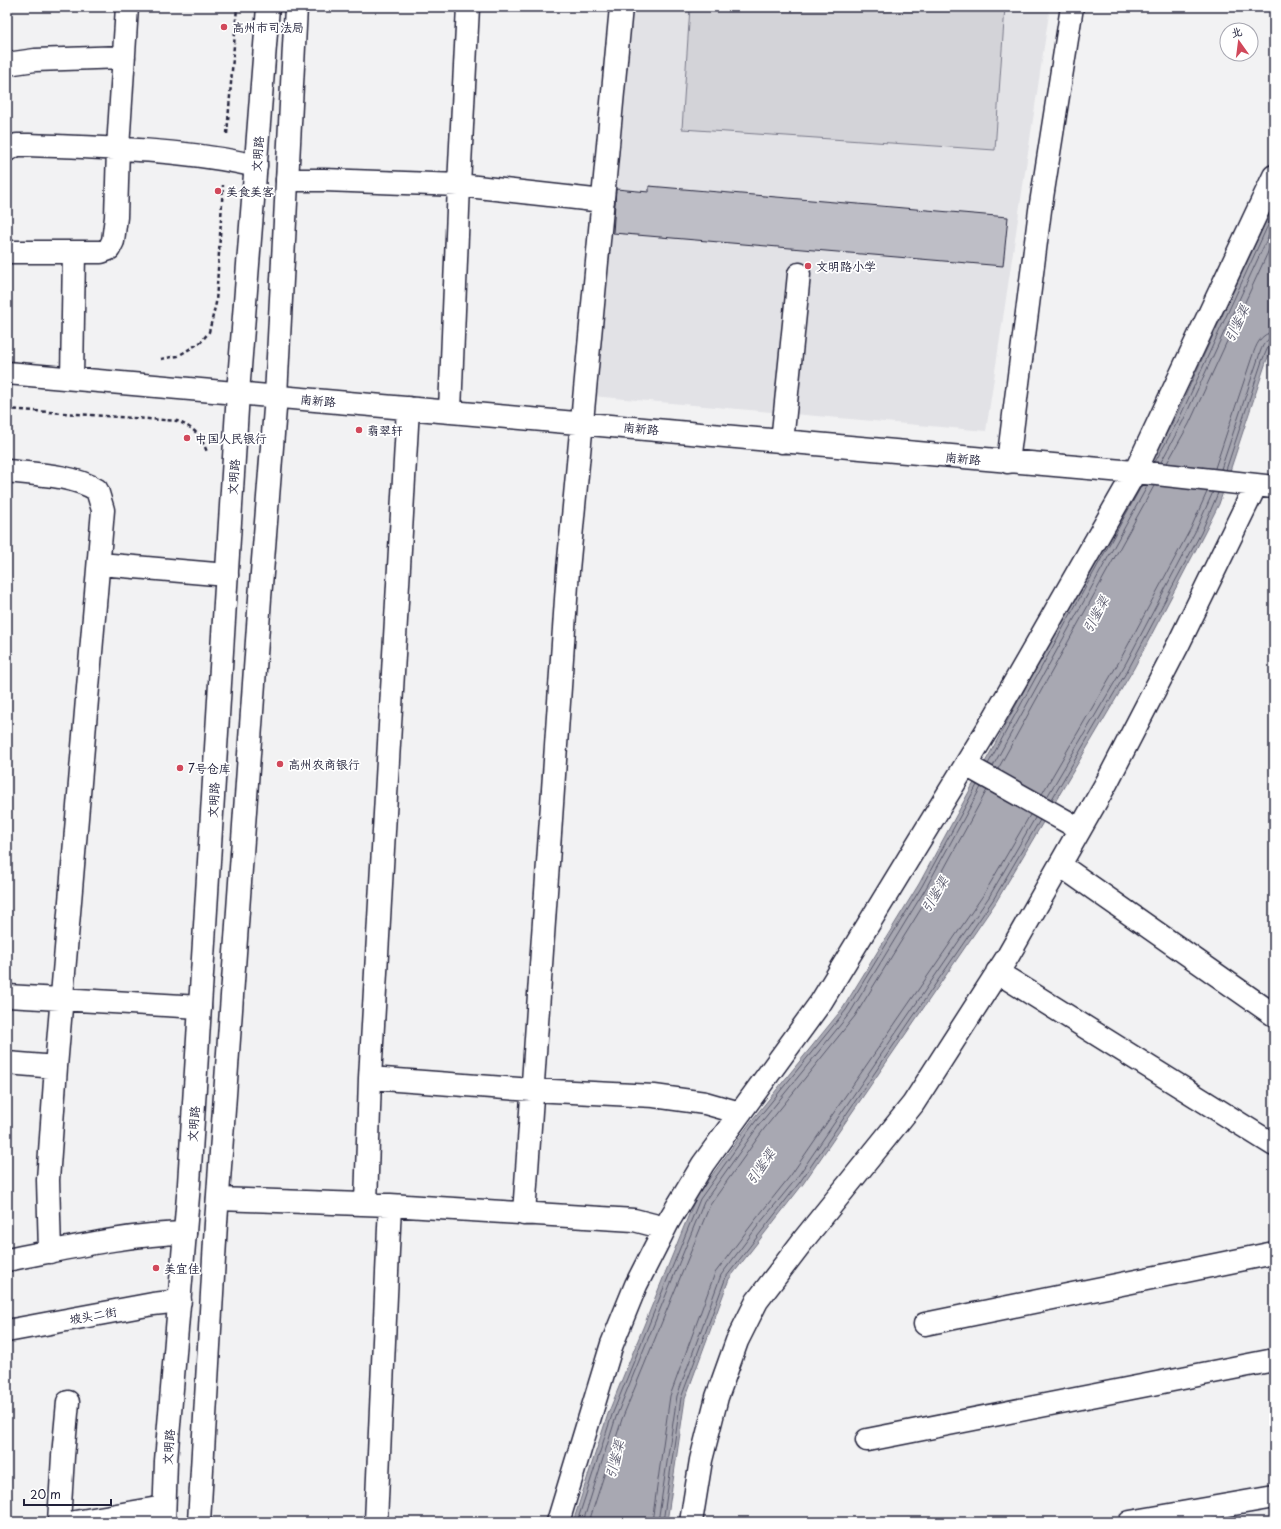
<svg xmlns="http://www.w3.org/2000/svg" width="1281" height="1529" viewBox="0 0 1281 1529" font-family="'Playpen Sans','LXGW WenKai TC',sans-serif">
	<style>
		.built { fill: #e2e2e6 }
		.green { fill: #d3d3d8; stroke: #7a7a8a }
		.water { fill: #a8a8b2; stroke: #727282 }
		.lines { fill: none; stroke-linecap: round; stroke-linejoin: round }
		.shore { stroke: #58586b; stroke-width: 1 }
		.building { fill: #bebec6; stroke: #22223b }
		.minor-casing { stroke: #22223b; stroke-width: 25 }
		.major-casing { stroke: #22223b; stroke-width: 25 }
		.path { stroke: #22223b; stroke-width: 2.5; stroke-dasharray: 4 3; stroke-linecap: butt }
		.minor { stroke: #fff; stroke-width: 22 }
		.major { stroke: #fff; stroke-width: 22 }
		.poi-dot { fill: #d1495b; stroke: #fff; stroke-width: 1.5 }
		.labels { text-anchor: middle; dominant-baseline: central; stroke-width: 3.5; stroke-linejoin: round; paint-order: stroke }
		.poi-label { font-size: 12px; fill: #22223b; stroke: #fff; text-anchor: start }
		.street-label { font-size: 12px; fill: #22223b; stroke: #fff }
		.water-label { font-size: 13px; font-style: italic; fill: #58586b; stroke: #fff }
	</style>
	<rect width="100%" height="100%" fill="#f2f2f3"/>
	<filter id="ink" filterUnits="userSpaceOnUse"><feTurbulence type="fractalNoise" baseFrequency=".025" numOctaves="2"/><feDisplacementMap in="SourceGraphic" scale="8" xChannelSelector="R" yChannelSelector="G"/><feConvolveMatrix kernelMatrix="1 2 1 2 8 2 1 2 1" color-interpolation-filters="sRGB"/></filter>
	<g filter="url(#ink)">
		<path class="built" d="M631,7H1050L986,431L592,396Z"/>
		<path class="green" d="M690,7H1005L995,150L682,129Z"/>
		<path class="water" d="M1274,203V343L1266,362L1219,504L1204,534L1134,668L996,902L803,1184L729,1279L685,1399L667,1522H573L608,1414L696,1197L752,1120L843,1008L919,884L1053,637L1175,418Z"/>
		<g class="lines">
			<path class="shore" d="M1155,462L1179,419L1274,212
				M1161,462L1183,421L1274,224
				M1167,463L1189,424L1274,239
				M1215,468L1252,357C1256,346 1260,333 1274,332
				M1221,469L1258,359C1261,350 1263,339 1274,338
				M1226,470L1262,361L1269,345L1274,343
				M988,764L1142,485
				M993,766L1148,485
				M998,769L1154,486
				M1042,794L1120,660L1191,528L1207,492
				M1047,797L1126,663L1196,530L1213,492
				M1052,799L1130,666L1201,533L1218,493
				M577,1522L612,1415L700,1199L755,1122L846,1010L922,886L977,785
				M583,1522L616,1417L704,1202L759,1125L850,1013L926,888L981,787
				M589,1522L622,1419L710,1205L764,1129L855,1016L932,891L987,790
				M652,1522L670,1396L715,1273L756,1219L791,1175L984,894L1030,815
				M658,1522L677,1396L721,1275L760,1223L796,1179L989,897L1035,818
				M663,1522L681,1398L726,1277L800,1182L993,900L1040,820"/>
		</g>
		<path class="building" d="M649,186L1008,217L1003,266L613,233L616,189L649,192Z"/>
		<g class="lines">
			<g class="minor-casing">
				<path id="minor" d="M7,64L35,60L124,57
					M7,150L17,145H29C103,148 184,149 256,166
					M287,180H324L459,185L603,201
					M7,252H101L109,249L113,241L116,217L118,148L127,7
					M7,373L1157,474L1274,487
					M72,378L74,252
					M450,411L459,185L468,7
					M782,442L799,274
					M1008,462L1040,210L1072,7
					M7,471C34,474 74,475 97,490L103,510L56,1067L48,1180L50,1252
					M100,564L227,575
					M966,765L1080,829
					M1060,865L1274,1015
					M997,972L1274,1145
					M7,996L200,1007
					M7,1063L56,1067
					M370,1078L532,1090L654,1096L705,1103L740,1113
					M218,1199L390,1205L634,1220L665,1228
					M366,1204L370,1078L408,408
					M524,1214L568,570L621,7
					M7,1260C65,1249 126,1234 185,1233
					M925,1324L1274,1253
					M7,1331L153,1304L180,1301
					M867,1440L1274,1360
					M59,1522L63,1456L68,1402
					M75,1522L164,1507
					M376,1522L390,1205
					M558,1522L612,1344L636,1285L668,1222L703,1164L821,1002L993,720L1135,472L1274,176
					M691,1522L701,1460L717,1397L737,1341L757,1301L805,1238L913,1104L1008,956L1107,782L1179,643L1256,485"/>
			</g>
			<g class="major-casing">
				<path id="major" d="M164,1522L166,1461L189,1184L238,393L268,7
					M199,1522L216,1223L260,598L276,396L296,7
					M1130,1522L1274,1497"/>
			</g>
			<path class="path" d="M227,134L237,7
				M161,359L178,356L201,342L209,332L216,303L223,185
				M7,409L177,421C194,428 200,434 207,452"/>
			<use href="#minor" class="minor"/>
			<use href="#major" class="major"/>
		</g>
	</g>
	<g class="poi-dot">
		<circle cx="224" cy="27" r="4"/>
		<circle cx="218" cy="191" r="4"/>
		<circle cx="808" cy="266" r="4"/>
		<circle cx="359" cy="430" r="4"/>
		<circle cx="187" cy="438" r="4"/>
		<circle cx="280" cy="764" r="4"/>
		<circle cx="180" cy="768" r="4"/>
		<circle cx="156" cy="1268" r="4"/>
	</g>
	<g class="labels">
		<g class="poi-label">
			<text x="232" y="27">高州市司法局</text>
			<text x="226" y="191">美食美客</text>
			<text x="816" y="266">文明路小学</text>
			<text x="367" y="430">翡翠轩</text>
			<text x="195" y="438">中国人民银行</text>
			<text x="288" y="764">高州农商银行</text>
			<text x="188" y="768">7号仓库</text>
			<text x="164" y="1268">美宜佳</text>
		</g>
		<g class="street-label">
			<text transform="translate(257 154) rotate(-86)">文明路</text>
			<text transform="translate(318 400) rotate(5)">南新路</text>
			<text transform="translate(641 428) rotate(5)">南新路</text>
			<text transform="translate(963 458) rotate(5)">南新路</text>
			<text transform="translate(233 477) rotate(-86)">文明路</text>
			<text transform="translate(213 800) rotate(-87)">文明路</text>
			<text transform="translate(193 1124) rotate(-86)">文明路</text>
			<text transform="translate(93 1315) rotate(-10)">坡头二街</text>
			<text transform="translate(168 1447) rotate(-86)">文明路</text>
		</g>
		<g class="water-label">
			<text transform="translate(1236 323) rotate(-65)">引鉴渠</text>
			<text transform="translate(1095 614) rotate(-62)">引鉴渠</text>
			<text transform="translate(934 894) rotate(-59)">引鉴渠</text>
			<text transform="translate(760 1166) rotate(-55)">引鉴渠</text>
			<text transform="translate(614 1459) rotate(-76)">引鉴渠</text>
		</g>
	</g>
	<rect width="1281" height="1529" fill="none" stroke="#fff" stroke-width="24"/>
	<rect x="12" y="12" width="1257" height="1505" fill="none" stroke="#22223b" stroke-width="1.5" filter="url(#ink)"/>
	<g transform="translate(1239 42) rotate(346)"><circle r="19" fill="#ffffff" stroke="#a7a7b1"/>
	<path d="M0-3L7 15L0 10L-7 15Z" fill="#d1495b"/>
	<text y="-6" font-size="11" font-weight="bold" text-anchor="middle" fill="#22223b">北</text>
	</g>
	<path d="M24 1499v6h87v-6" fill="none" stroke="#22223b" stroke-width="2"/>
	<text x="30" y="1499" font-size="12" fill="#22223b" stroke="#ffffff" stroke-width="3" paint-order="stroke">20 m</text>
</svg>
